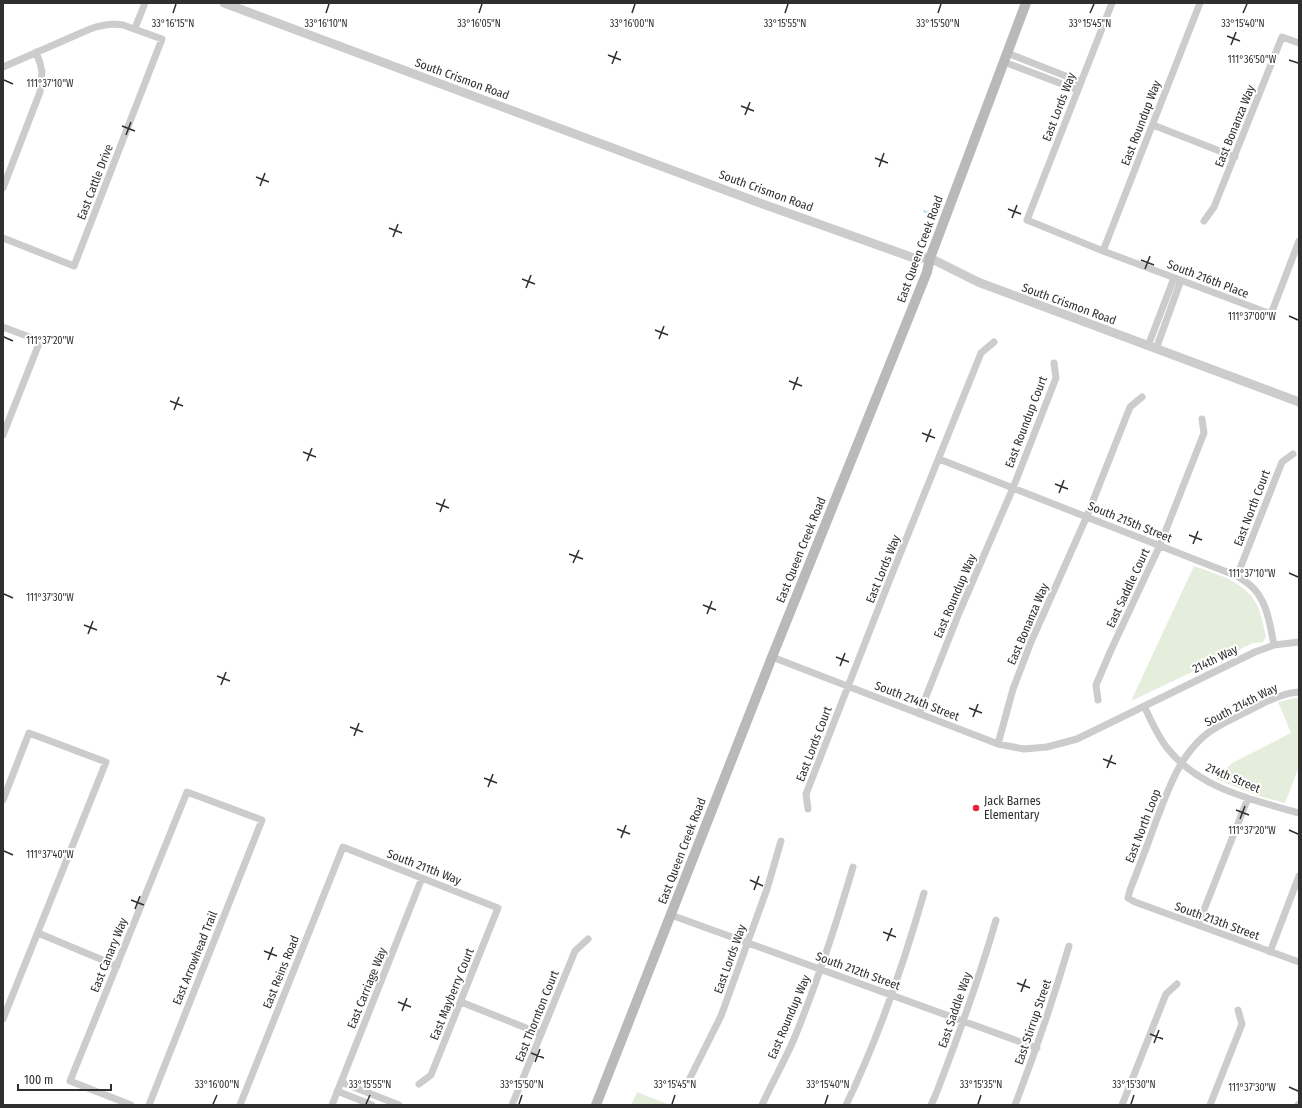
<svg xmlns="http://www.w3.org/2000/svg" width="1302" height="1108" viewBox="0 0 1302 1108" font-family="'Fira Sans Condensed',sans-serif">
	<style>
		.green { fill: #e5eedc }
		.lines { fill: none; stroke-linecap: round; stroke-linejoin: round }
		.stream { stroke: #c6dfef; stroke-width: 2 }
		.minor { stroke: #ccc; stroke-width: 7 }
		.tertiary { stroke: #ccc; stroke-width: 9 }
		.secondary { stroke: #b9b9b9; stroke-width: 10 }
		.ticks { fill: none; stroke: #2f2f2f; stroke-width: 1.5 }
		.poi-dot { fill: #f52332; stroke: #fff; stroke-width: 1.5 }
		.labels { text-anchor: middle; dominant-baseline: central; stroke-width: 4; stroke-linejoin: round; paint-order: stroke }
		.street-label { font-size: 12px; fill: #2f2f2f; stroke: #fff }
		.poi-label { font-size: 12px; fill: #2f2f2f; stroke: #fff; text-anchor: start }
		.ticks-label { font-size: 10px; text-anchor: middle; fill: #2f2f2f; stroke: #fff; stroke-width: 4; stroke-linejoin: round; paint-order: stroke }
	</style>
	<rect width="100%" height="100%" fill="#fff"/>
	<path class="green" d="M1194,566C1219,575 1248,582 1259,609C1262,618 1264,628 1266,637L1263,642L1253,643L1131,701Z
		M1296,698H1299V767L1285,803L1262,797L1216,779L1232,763L1291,733L1278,702Z
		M637,1092L670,1105H631Z"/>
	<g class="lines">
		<path class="stream" d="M924,211L936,216"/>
		<path class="minor" d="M1112,3L1027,220L1103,251L1271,314L1299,241
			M135,28L145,3
			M1007,53L1081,82
			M1004,62L1078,90
			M3,67L90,29C101,25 112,23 123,25L162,39L74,266L3,238
			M1153,125L1235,157
			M3,188L40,92L42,72L40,63L36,52
			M1204,221L1214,207L1282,37L1299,43
			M1103,251L1200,3
			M3,327L40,341L3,435
			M1148,346L1174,278
			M1156,349L1181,280
			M939,459L1237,576C1242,579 1246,582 1250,585C1267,599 1270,625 1274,645
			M1237,576L1282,462L1293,454
			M772,657L998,744L1024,749L1047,747L1077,739L1255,652L1274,645L1299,642
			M1299,692C1281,693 1264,703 1248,711C1233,719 1216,725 1203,737C1178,759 1168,791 1156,821C1148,844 1139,867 1130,890L1128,898L1135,902L1299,962
			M1098,700L1096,685L1111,650L1160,545L1204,433L1202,419
			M1144,706C1151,720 1158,737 1168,749C1200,789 1253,800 1299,813
			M919,714L959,613L1013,488L1056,378L1054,363
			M998,744L1013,689L1031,642L1087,516L1130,407L1142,397
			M3,800L29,733L106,762L3,1019
			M808,809L806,794L888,584L981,353L994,342
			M671,915L1037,1048
			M1198,925L1248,798
			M38,933L117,966
			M1270,952L1299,876
			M461,1002L541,1034
			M689,1080L721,1016L767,889L781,841
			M341,1082L399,1105
			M337,1091L372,1105
			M131,1105L70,1081L187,792L262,820L149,1105
			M240,1105L343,847L498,908L431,1075L419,1084
			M332,1105L422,878
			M512,1105L575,951L588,939
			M762,1105C772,1083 784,1062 794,1039C817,983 836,925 853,867
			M846,1105C879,1037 903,966 924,893
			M931,1105L936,1094C958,1037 979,979 996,920
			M1015,1105C1035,1053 1053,1000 1069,946
			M1122,1105L1166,994L1177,984
			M1210,1105L1242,1024L1238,1010
			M1298,1105L1299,1104"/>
		<path class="tertiary" d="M224,3L760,203L914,258H930L978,282L1299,402"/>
		<path class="secondary" d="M596,1105L772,657L927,272L930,258L1026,3"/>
	</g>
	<path class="ticks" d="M173,13L176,4M326,13L329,4M479,13L482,4M632,13L635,4M785,13L788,4M938,13L941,4M1090,13L1094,4M1243,13L1247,4M1227,36L1240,41M1231,45L1236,32M608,55L621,60M1289,60L1298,63M612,64L617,51M4,80L13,84M741,106L754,111M745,115L750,102M122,126L135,131M126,135L131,122M875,158L888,163M879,167L884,153M256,177L269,182M260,186L265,173M1008,209L1021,214M1012,218L1017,205M389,228L402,233M393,237L398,224M1141,260L1154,265M1145,269L1150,256M522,279L535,284M526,288L531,275M1289,316L1298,320M655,330L668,335M4,337L13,341M659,339L664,326M789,381L802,386M793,390L798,377M170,401L183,406M174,410L179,397M922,433L935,438M926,442L931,429M303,452L316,457M307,461L312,448M1055,484L1068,489M1059,493L1064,480M436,503L449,508M440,512L445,499M1189,535L1202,540M1193,544L1198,531M569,554L583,559M573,563L579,550M1289,573L1298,577M4,594L13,598M703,605L716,610M707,614L712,601M84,625L97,630M88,634L93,621M836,657L849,662M840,666L845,653M217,676L230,681M221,685L226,672M969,708L982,713M973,717L978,704M350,727L363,732M354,736L359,723M1103,759L1116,764M1107,768L1112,755M484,778L497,783M488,787L493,774M1236,810L1249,815M1240,819L1245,806M617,829L630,834M1289,830L1298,834M621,838L626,825M4,851L13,855M750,880L763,886M754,890L759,876M131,900L144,905M135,909L140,896M883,932L896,937M887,941L892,928M264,951L277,956M268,960L273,947M1017,983L1030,988M1021,992L1026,979M398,1002L411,1007M402,1011L407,998M1150,1034L1163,1039M1154,1043L1159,1030M531,1053L544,1058M535,1062L540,1049M1289,1087L1298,1091M213,1104L217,1095M366,1104L370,1095M519,1104L522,1095M672,1104L675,1095M825,1104L828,1095M978,1104L981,1095M1131,1104L1134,1095"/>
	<circle class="poi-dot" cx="976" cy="808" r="4"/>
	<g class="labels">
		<g class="street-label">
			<text transform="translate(462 79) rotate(20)">South Crismon Road</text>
			<text transform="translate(1059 107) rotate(-69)">East Lords Way</text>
			<text transform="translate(1141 123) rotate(-69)">East Roundup Way</text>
			<text transform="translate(1235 126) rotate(-68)">East Bonanza Way</text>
			<text transform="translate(95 182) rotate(-69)">East Cattle Drive</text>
			<text transform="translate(766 191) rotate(20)">South Crismon Road</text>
			<text transform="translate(920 249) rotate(-70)">East Queen Creek Road</text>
			<text transform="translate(1208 279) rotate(21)">South 216th Place</text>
			<text transform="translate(1069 304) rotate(20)">South Crismon Road</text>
			<text transform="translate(1026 422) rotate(-69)">East Roundup Court</text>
			<text transform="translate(1252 508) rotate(-69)">East North Court</text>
			<text transform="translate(1130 522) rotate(22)">South 215th Street</text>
			<text transform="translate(801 550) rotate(-68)">East Queen Creek Road</text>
			<text transform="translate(883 569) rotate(-68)">East Lords Way</text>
			<text transform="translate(1128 588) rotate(-65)">East Saddle Court</text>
			<text transform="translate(955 596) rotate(-67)">East Roundup Way</text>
			<text transform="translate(1028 624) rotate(-67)">East Bonanza Way</text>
			<text transform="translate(1215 659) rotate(-26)">214th Way</text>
			<text transform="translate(917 701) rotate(21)">South 214th Street</text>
			<text transform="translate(1241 705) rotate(-27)">South 214th Way</text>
			<text transform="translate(814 744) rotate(-69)">East Lords Court</text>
			<text transform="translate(1233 778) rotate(23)">214th Street</text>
			<text transform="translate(1143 826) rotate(-69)">East North Loop</text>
			<text transform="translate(682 851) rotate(-69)">East Queen Creek Road</text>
			<text transform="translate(424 867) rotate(21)">South 211th Way</text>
			<text transform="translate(1217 921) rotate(20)">South 213th Street</text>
			<text transform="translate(109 955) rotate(-68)">East Canary Way</text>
			<text transform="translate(195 958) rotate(-68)">East Arrowhead Trail</text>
			<text transform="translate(730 959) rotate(-70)">East Lords Way</text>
			<text transform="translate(858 971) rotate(20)">South 212th Street</text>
			<text transform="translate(281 972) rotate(-68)">East Reins Road</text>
			<text transform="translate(367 988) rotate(-68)">East Carriage Way</text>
			<text transform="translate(452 994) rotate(-68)">East Mayberry Court</text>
			<text transform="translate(955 1010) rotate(-71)">East Saddle Way</text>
			<text transform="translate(537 1016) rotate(-68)">East Thornton Court</text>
			<text transform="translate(789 1017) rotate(-67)">East Roundup Way</text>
			<text transform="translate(1033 1022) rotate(-71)">East Stirrup Street</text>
		</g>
		<g class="poi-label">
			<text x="984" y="801">Jack Barnes<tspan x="984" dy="14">Elementary</tspan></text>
		</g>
	</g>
	<g class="ticks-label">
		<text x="326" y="27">33°16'10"N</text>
		<text x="173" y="27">33°16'15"N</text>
		<text x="479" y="27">33°16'05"N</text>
		<text x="632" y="27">33°16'00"N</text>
		<text x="785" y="27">33°15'55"N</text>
		<text x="938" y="27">33°15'50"N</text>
		<text x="1090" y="27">33°15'45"N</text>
		<text x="1243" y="27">33°15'40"N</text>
		<text x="1252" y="63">111°36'50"W</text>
		<text x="50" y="87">111°37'10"W</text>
		<text x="1252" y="320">111°37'00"W</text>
		<text x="50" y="344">111°37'20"W</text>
		<text x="1252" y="577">111°37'10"W</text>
		<text x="50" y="601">111°37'30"W</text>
		<text x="1252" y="834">111°37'20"W</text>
		<text x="50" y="858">111°37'40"W</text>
		<text x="217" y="1088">33°16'00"N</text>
		<text x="370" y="1088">33°15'55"N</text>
		<text x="522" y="1088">33°15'50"N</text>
		<text x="675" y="1088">33°15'45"N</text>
		<text x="828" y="1088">33°15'40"N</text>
		<text x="981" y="1088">33°15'35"N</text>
		<text x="1134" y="1088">33°15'30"N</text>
		<text x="1252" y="1091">111°37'30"W</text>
	</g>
	<rect width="1302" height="1108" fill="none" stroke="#2f2f2f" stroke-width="8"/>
	<path d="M18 1084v6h93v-6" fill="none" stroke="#2f2f2f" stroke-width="2"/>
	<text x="24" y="1084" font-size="12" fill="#2f2f2f" stroke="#ffffff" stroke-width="3" paint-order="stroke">100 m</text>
</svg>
